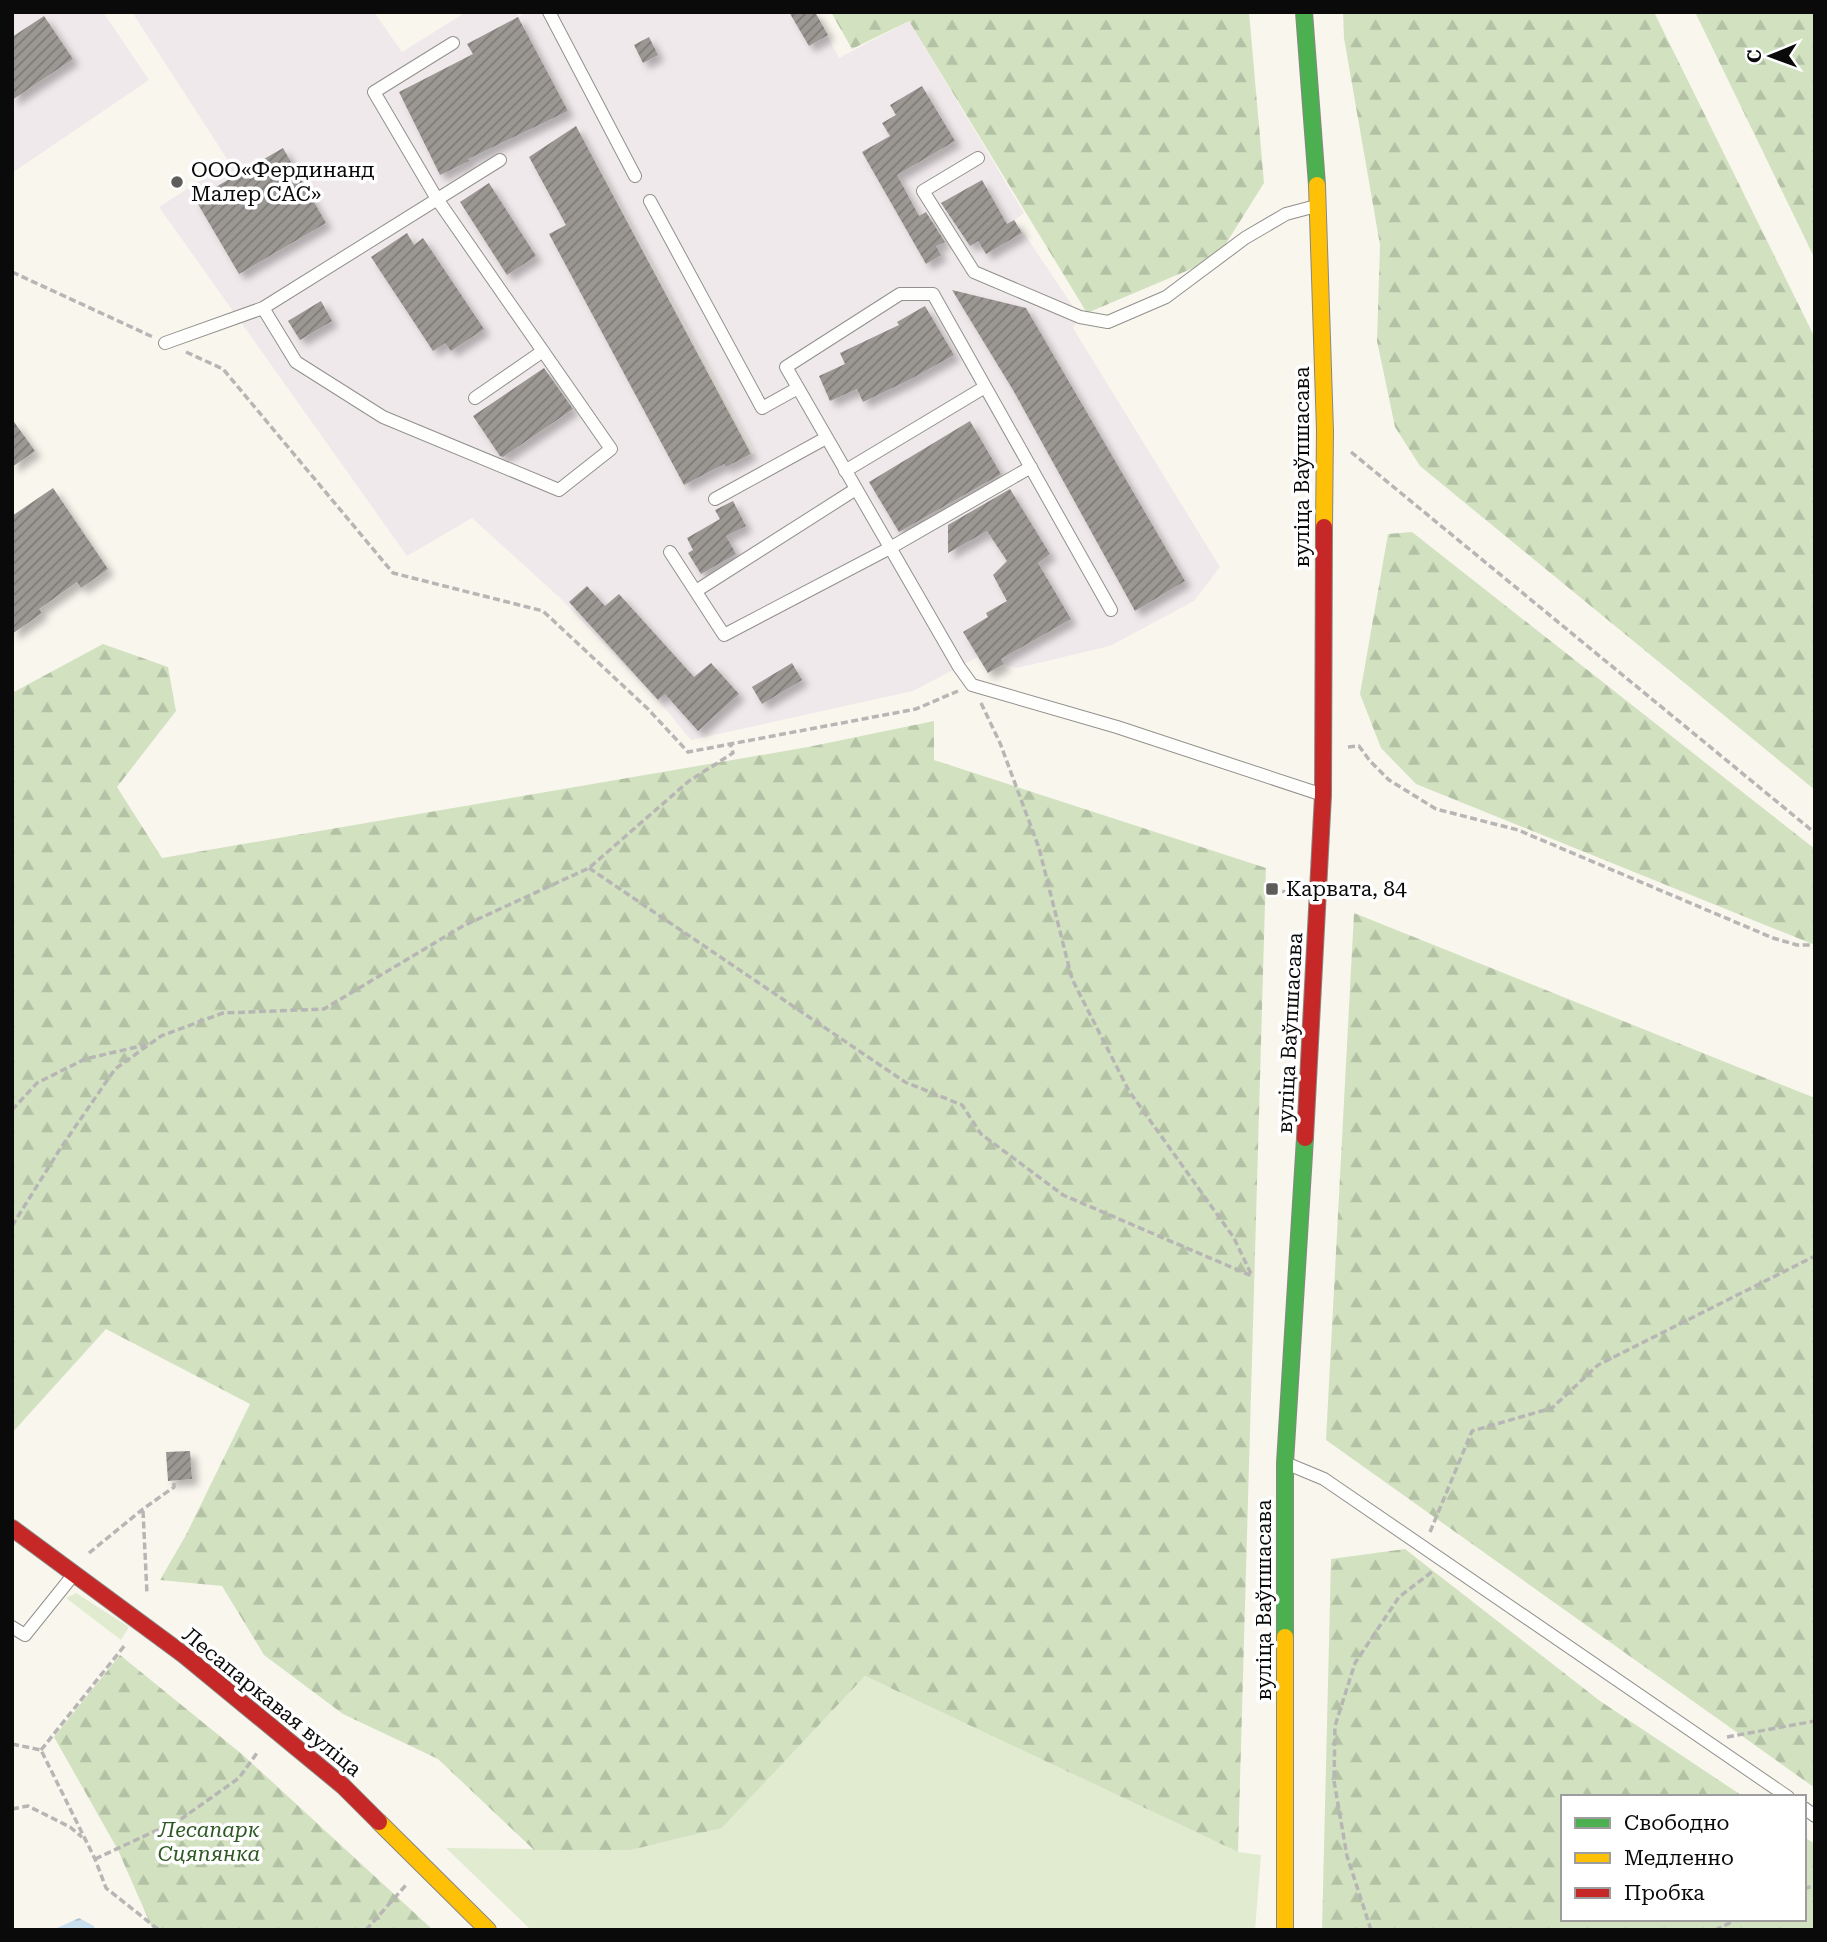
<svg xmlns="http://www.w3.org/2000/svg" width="1827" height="1942" viewBox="0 0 1827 1942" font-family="'Roboto Serif',serif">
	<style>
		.industrial { fill: #f0e9eb; fill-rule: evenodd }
		.grass { fill: #e1ebd0 }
		.forest { fill: url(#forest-firs) }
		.water { fill: url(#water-waves) }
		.building { fill: url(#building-hatch); filter: url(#shadow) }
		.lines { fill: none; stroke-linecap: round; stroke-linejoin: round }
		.lane-casing { stroke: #92908d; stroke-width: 14 }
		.fast-casing { stroke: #888783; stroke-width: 18 }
		.slow-casing { stroke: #888783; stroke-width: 18 }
		.jam-casing { stroke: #888783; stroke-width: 18 }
		.path { stroke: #b7b6b5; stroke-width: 3.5; stroke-dasharray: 7 3.5; stroke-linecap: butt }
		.lane { stroke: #fefefc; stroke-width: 12 }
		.fast { stroke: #4caf50; stroke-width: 16 }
		.slow { stroke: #ffc107; stroke-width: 16 }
		.jam { stroke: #c62828; stroke-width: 16 }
		.poi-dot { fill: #5e5d5a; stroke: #fff; stroke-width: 2.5 }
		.labels { text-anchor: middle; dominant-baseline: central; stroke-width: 7; stroke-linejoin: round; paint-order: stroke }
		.poi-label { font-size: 21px; fill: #0a0a0a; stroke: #fff; text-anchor: start }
		.street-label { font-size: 21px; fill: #0a0a0a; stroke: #fff }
		.park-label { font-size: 21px; font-style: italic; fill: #2e5923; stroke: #fff }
	</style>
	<defs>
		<pattern id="forest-firs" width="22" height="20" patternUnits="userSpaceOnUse" patternTransform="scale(1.75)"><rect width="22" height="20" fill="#d2e2c0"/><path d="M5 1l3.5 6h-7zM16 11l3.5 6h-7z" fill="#b3c1a4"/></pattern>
		<pattern id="water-waves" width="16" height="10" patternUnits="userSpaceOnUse" patternTransform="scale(1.75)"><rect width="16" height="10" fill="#c9e0ee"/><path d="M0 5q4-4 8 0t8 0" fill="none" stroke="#abbfcb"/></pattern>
		<pattern id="building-hatch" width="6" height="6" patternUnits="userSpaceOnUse" patternTransform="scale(1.75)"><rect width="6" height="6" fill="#9b9894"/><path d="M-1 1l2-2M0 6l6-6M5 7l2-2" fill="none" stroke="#7d7a77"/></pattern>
		<filter id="shadow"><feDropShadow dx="6" dy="6" stdDeviation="3.5" flood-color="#0004"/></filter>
	</defs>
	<rect width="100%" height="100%" fill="#f9f6ee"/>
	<path class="industrial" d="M12,12H103L149,80L12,173Z
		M132,12H374L402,52L466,12H516L518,17L526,12H815L839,58L909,21L1024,213L1015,220L1080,317L1073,328L1220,567L1194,601L1110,646L1017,668L1004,664L988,673L978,657L913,691L691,740L658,700L560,598L472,518L407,556L159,207L229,162ZM573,119L755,453L741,459L751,454Z"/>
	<path class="grass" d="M76,1593L129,1627L121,1640L66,1598Z
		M865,1676L1238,1852L1261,1855L1255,1930H531L446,1848L631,1850L722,1828Z"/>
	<path class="forest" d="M831,12H1249L1264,183L1217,258L1087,313L909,21L852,49Z
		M1343,12H1654L1815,338V790L1420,466L1395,427L1377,341L1380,245L1344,38Z
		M1695,12H1815V259Z
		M1412,532L1815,849V945L1416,784L1381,748L1360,694L1388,534Z
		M103,644L168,667L176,711L117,787L162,858L808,747L934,721V760L1266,868L1238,1852L865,1676L722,1828L631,1850H534L438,1759L343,1714L264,1655L222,1586L160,1580L186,1535L250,1404L106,1329L12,1433V693Z
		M1354,913L1815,1098V1788L1326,1440Z
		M1405,1549L1600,1701L1744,1797H1563V1919H1804V1837L1815,1844V1930H1322L1331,1559Z
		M120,1655L243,1755L433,1930H153L118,1850L54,1737Z"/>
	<path class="water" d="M79,1918L94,1926L95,1930H53Z"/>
	<path class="building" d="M789,12H815L828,35L809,46Z
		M44,16L73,59L12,100V37Z
		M518,17L568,111L468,159L469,161L440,175L399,92L473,54L467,44Z
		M649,37L658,55L643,63L634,45Z
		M922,86L955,141L897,175L919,216L926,212L945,242L936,246L941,255L926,264L862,152L890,136L882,123L896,115L890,105Z
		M576,126L751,454L726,467L724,464L684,485L549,234L566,225L529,157Z
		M283,148L326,223L239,274L195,199Z
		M982,180L1007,224L1014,220L1022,233L986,254L978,241L970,246L941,203Z
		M489,183L536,256L507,275L460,202Z
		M407,233L414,245L423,238L484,329L451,351L445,343L433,351L371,257Z
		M952,290L1026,308L1185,581L1135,611L1013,390Z
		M321,301L332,321L300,340L288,321Z
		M925,306L954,355L909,380L863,402L857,389L830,401L819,376L845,364L840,353L899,325L897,322Z
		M544,368L573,409L503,457L500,456L473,416Z
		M12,419L35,451L12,467Z
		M970,421L1001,474L899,532L869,482Z
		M53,488L108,569L81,588L77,582L39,609L42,613L12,634V516Z
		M1010,489L1050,554L1038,563L1071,619L1001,659L1004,664L988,673L963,632L988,617L986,613L1007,601L993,575L1007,561L987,531L948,553V525Z
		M733,501L746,526L726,536L736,554L701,574L688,553L693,550L687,538L720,519L715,510Z
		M587,586L605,606L619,594L694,677L711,663L739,694L698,731L665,694L658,700L569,602Z
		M792,663L802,680L762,704L752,687Z
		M190,1451L192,1479L168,1481L166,1452Z"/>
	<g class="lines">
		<g class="lane-casing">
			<path id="lane" d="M549,12L635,176
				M978,158L923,191L974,272L1080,317L1108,322L1166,297L1245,238L1286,214L1316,206
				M650,201L762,408L798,388
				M263,308L296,362L383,417L559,490L611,449L437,199L374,92L453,43
				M165,343L263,308L500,160
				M475,398L543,351
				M845,471L985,387
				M715,499L826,438
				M670,552L724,635L890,548L1031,467
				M696,591L856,489
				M1111,610L933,294H900L786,367L959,667L972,685L1117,727L1323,795
				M1288,1464L1324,1479L1788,1797
				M12,1627L25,1635L74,1574
				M1804,1808L1815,1816"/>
		</g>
		<g class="fast-casing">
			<path id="fast" d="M1304,12L1317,185
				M1285,1637V1463L1305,1138"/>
		</g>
		<g class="slow-casing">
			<path id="slow" d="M1317,185L1325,431L1324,527
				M1285,1637V1930
				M379,1822L488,1930"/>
		</g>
		<g class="jam-casing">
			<path id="jam" d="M1305,1138L1323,795L1324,527
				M12,1528L184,1655L343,1786L379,1822"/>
		</g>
		<path class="path" d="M12,272L153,337
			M186,352L223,369L393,573L543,611L648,709L688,752L916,709L958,691
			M1351,452L1815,833
			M981,703L1000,743L1039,848L1072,979L1129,1091L1234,1238L1252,1276
			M1348,747L1359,746L1370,761L1389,780L1436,809L1518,830L1773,938L1797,945H1815
			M589,868L905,1082L962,1105L981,1134L1063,1195L1252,1276
			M1272,889L1294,894
			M12,1110L37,1083L85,1059L145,1045
			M12,1226L60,1149L115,1069L161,1036L223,1013L324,1009L463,926L589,868L689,781L733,753L730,743
			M143,1511L147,1594
			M1430,1532L1472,1431L1552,1408L1598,1365L1815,1256
			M89,1553L143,1509L174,1487V1480
			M1727,1737L1815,1721
			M12,1744L41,1750L95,1859L106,1888L159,1930
			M41,1750L125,1645
			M12,1809L28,1806L70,1827L82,1837
			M95,1859L181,1819L239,1778L257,1753
			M1804,1889L1815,1885
			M366,1930L406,1885
			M1371,1930L1347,1856L1334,1781L1335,1726L1355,1663L1399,1597L1433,1571
			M1715,1930L1738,1919"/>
		<use href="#lane" class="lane"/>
		<use href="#fast" class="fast"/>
		<use href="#slow" class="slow"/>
		<use href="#jam" class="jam"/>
	</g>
	<g class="poi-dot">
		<circle cx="177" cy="182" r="7"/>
		<rect x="1265" y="882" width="14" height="14" rx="3.5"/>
	</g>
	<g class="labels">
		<g class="poi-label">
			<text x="191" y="170">ООО«Фердинанд<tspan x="191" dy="24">Малер САС»</tspan></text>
			<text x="1286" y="889">Карвата, 84</text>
		</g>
		<g class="street-label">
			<text transform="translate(1302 467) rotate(-90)">вуліца Ваўпшасава</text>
			<text transform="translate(1290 1033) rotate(-87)">вуліца Ваўпшасава</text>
			<text transform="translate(1264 1600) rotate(-90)">вуліца Ваўпшасава</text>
			<text transform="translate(272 1702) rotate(39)">Лесапаркавая вуліца</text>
		</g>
		<g class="park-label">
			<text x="209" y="1830">Лесапарк<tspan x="209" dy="24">Сцяпянка</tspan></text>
		</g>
	</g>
	<rect width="1827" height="1942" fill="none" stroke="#0a0a0a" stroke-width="28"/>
	<rect x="1561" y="1795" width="245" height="126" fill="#ffffff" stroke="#9d9d9d" stroke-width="2"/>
	<rect x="1575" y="1818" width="35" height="10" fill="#4caf50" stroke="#9d9d9d" stroke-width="2"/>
	<text x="1624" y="1830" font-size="21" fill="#0a0a0a">Свободно</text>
	<rect x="1575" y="1853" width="35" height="10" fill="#ffc107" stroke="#9d9d9d" stroke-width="2"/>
	<text x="1624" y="1865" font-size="21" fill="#0a0a0a">Медленно</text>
	<rect x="1575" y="1888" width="35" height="10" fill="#c62828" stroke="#9d9d9d" stroke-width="2"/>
	<text x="1624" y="1900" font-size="21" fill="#0a0a0a">Пробка</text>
	<g transform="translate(1771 56) rotate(269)" stroke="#ffffff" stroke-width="5" paint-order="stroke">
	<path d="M0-5L12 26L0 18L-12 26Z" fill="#0a0a0a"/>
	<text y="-10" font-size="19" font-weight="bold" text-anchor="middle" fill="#0a0a0a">С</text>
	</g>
</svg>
